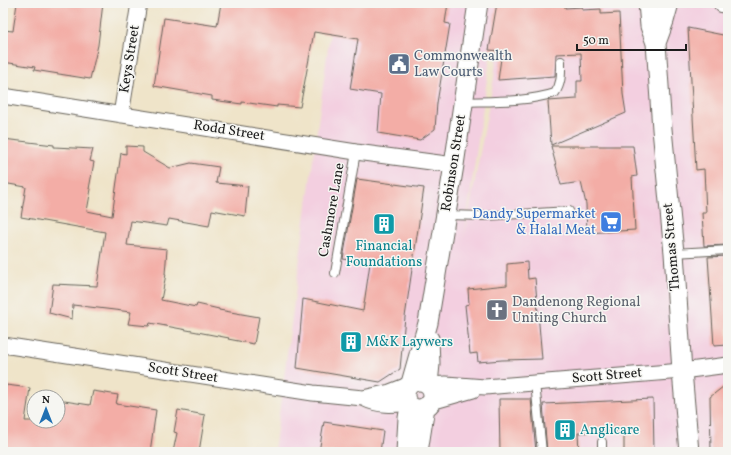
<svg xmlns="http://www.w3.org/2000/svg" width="731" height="455" viewBox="0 0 731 455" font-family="Vollkorn,serif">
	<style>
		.built { fill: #f3cfe0 }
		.building { fill: #f3ada6 }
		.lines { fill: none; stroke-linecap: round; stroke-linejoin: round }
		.service-casing { stroke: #666259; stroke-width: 10 }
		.minor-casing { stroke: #666259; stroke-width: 17 }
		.tertiary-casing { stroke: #666259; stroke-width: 21 }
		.service { stroke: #fff; stroke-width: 8 }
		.minor { stroke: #fff; stroke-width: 15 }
		.tertiary { stroke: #fff; stroke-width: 19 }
		.labels { text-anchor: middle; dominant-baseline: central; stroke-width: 3; stroke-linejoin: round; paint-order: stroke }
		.service-label { font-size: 14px; fill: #4e5e75; stroke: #f6f6f2; text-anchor: start }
		.street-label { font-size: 14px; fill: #1c1c1c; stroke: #f6f6f2 }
		.shop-label { font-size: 14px; fill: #366cbe; stroke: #f6f6f2; text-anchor: end }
		.culture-label { font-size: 14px; fill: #0d838f; stroke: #f6f6f2; text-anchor: start }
		.worship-label { font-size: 14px; fill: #5b616d; stroke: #f6f6f2; text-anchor: start }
	</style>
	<rect width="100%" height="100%" fill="#f6f6f2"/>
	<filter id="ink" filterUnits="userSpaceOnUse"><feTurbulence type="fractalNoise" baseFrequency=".025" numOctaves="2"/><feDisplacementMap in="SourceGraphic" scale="8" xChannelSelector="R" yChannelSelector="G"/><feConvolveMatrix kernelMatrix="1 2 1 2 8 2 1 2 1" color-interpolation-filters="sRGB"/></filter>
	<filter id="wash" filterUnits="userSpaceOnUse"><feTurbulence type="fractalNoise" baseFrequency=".012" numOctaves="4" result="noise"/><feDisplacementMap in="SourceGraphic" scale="16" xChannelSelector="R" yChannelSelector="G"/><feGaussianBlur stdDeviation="0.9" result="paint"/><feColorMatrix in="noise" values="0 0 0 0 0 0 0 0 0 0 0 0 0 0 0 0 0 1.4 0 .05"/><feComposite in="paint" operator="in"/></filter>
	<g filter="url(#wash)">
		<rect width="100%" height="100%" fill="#efe4c9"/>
		<path class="built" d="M334,3H498L464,238L494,78L503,3H728V452H274Z"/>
		<g id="blocks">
			<path class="building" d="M17,3H103L98,45L90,79L34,70L35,67L3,62V30L13,31Z
				M221,3H448L445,23L450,24L437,103L435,129L420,140L378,133L381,94L350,89L358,39L314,32L300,107L277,105V107L242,102V104L212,100V96L154,86L164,18L217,26Z
				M497,3H565V8L582,7V10L601,9V14L619,13L623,94L626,113L551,145L548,101L577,99V81H582L581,53L556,54L555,76L498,80L502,51L489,50Z
				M688,28L728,36V245L704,246L702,213H706L704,169L696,170Z
				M3,139L54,145V147L93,149L90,161L94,162L89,189H91L87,211L112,216L121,153L126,154V146L143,147V152L170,168L191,163L219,167L216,183L248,186L245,216L212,210L209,226L169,219L167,226L131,221L127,245L167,249L165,274H166L161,300L196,307L197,304L219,309V310L259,317L254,344L228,339L229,338L150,323L149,326L128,324L131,312L73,305L72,319L49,313L53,284L97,286L105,232L21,217L26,187L3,183Z
				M551,146H633L637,176L632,177L635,230L587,233L586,204L581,182L561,185Z
				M357,179L424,188L405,317L400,369L380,382L297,368L303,299L363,311L370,263L343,259Z
				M728,256V345L714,346L708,257Z
				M527,262L528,279L535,278L542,359L502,360L478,362L477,353L470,354L465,305L469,304L468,289L507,285V264Z
				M728,383V452H711L710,397Z
				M6,385L30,388L25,421H58V400L90,405L93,391L118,395L116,404L156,410L150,452H37L3,450V406Z
				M499,399H531L536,452H500Z
				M653,399L654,452H624V431L578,433L579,452H547L543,404Z
				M178,410L205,415L199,452H173L177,433L174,432Z
				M324,422L383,431L380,452H319Z"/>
		</g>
	</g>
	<g filter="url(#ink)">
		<use href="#blocks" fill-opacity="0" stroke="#666259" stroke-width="1"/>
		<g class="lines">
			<g class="service-casing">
				<path id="service" d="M464,102C493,101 527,102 555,93C562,83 561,73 561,61
					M446,215L485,216L569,211
					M674,253L728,250
					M335,273L356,152
					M535,383L542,452
					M602,442V452"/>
			</g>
			<g class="minor-casing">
				<path id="minor" d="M3,96L356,152L454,165
					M121,115L139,3
					M3,345L313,393L363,398L390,392L408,385
					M429,385L446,384L485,387L682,371L728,365
					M365,399C379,406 393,405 407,403
					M431,402L473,390"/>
			</g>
			<g class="tertiary-casing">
				<path id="tertiary" d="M648,3L650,26L656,43L662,129L674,253L682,371L689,452
					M723,3L728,4
					M656,43L664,21L669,3
					M405 395a14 14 0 1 1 28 0a14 14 0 1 1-28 0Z
					M411,383L428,323L454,165L478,3
					M428,384L430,364L429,339
					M406,452L408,418L410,406
					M418,452L425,407"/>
			</g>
			<use href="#service" class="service"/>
			<use href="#minor" class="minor"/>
			<use href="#tertiary" class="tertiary"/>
		</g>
	</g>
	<defs>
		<g id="civic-square" transform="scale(1.15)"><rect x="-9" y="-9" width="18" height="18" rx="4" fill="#5c6f8a" stroke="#f6f6f2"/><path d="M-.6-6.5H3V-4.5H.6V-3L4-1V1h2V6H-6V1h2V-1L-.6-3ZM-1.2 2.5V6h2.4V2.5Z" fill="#fff"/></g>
		<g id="supermarket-square" transform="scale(1.15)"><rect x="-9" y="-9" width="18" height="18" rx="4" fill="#3f7fe0" stroke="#f6f6f2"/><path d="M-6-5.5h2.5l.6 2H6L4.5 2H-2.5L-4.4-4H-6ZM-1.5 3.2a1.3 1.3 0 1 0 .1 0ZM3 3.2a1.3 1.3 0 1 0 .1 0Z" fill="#fff"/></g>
		<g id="building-square" transform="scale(1.15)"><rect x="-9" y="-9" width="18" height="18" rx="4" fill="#0f9aa8" stroke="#f6f6f2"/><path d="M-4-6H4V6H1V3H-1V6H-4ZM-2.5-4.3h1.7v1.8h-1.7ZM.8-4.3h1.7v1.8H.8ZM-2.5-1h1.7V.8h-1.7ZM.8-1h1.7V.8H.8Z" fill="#fff"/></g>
		<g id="church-square" transform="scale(1.15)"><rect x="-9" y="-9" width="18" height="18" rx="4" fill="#6b7280" stroke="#f6f6f2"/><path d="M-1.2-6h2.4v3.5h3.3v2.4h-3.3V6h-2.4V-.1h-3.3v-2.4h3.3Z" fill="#fff"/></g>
	</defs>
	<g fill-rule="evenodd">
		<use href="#civic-square" x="399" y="64"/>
		<use href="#supermarket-square" x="611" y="222"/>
		<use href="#building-square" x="384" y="224"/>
		<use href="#church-square" x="497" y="310"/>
		<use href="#building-square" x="351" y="342"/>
		<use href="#building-square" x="565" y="430"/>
	</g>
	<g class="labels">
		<g class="service-label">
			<text x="414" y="56">Commonwealth<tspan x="414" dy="16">Law Courts</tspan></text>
		</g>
		<g class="street-label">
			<text transform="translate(130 59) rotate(-81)">Keys Street</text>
			<text transform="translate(229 131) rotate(9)">Rodd Street</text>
			<text transform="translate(454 163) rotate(-81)">Robinson Street</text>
			<text transform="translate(332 210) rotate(-80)">Cashmore Lane</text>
			<text transform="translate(672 247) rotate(-95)">Thomas Street</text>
			<text transform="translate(183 373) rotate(9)">Scott Street</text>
			<text transform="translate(607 376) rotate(-5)">Scott Street</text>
		</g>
		<g class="shop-label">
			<text x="596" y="214">Dandy Supermarket<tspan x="596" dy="16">&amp; Halal Meat</tspan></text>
		</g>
		<g class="culture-label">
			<text x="384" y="246" text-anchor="middle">Financial<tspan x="384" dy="16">Foundations</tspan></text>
			<text x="366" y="342">M&amp;K Laywers</text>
			<text x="580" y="430">Anglicare</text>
		</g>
		<g class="worship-label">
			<text x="512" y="302">Dandenong Regional<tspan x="512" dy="16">Uniting Church</tspan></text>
		</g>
	</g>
	<rect width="731" height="455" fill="none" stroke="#f6f6f2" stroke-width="16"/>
	<g transform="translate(46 409)"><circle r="19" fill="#f6f6f2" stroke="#9f9f9c"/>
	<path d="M0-3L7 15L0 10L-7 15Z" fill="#1f6fb2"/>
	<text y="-6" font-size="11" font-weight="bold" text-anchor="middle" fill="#1c1c1c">N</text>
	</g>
	<path d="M577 44v6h109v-6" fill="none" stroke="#1c1c1c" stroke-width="2"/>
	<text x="583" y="44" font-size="12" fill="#1c1c1c" stroke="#f6f6f2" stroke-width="3" paint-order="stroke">50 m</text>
</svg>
